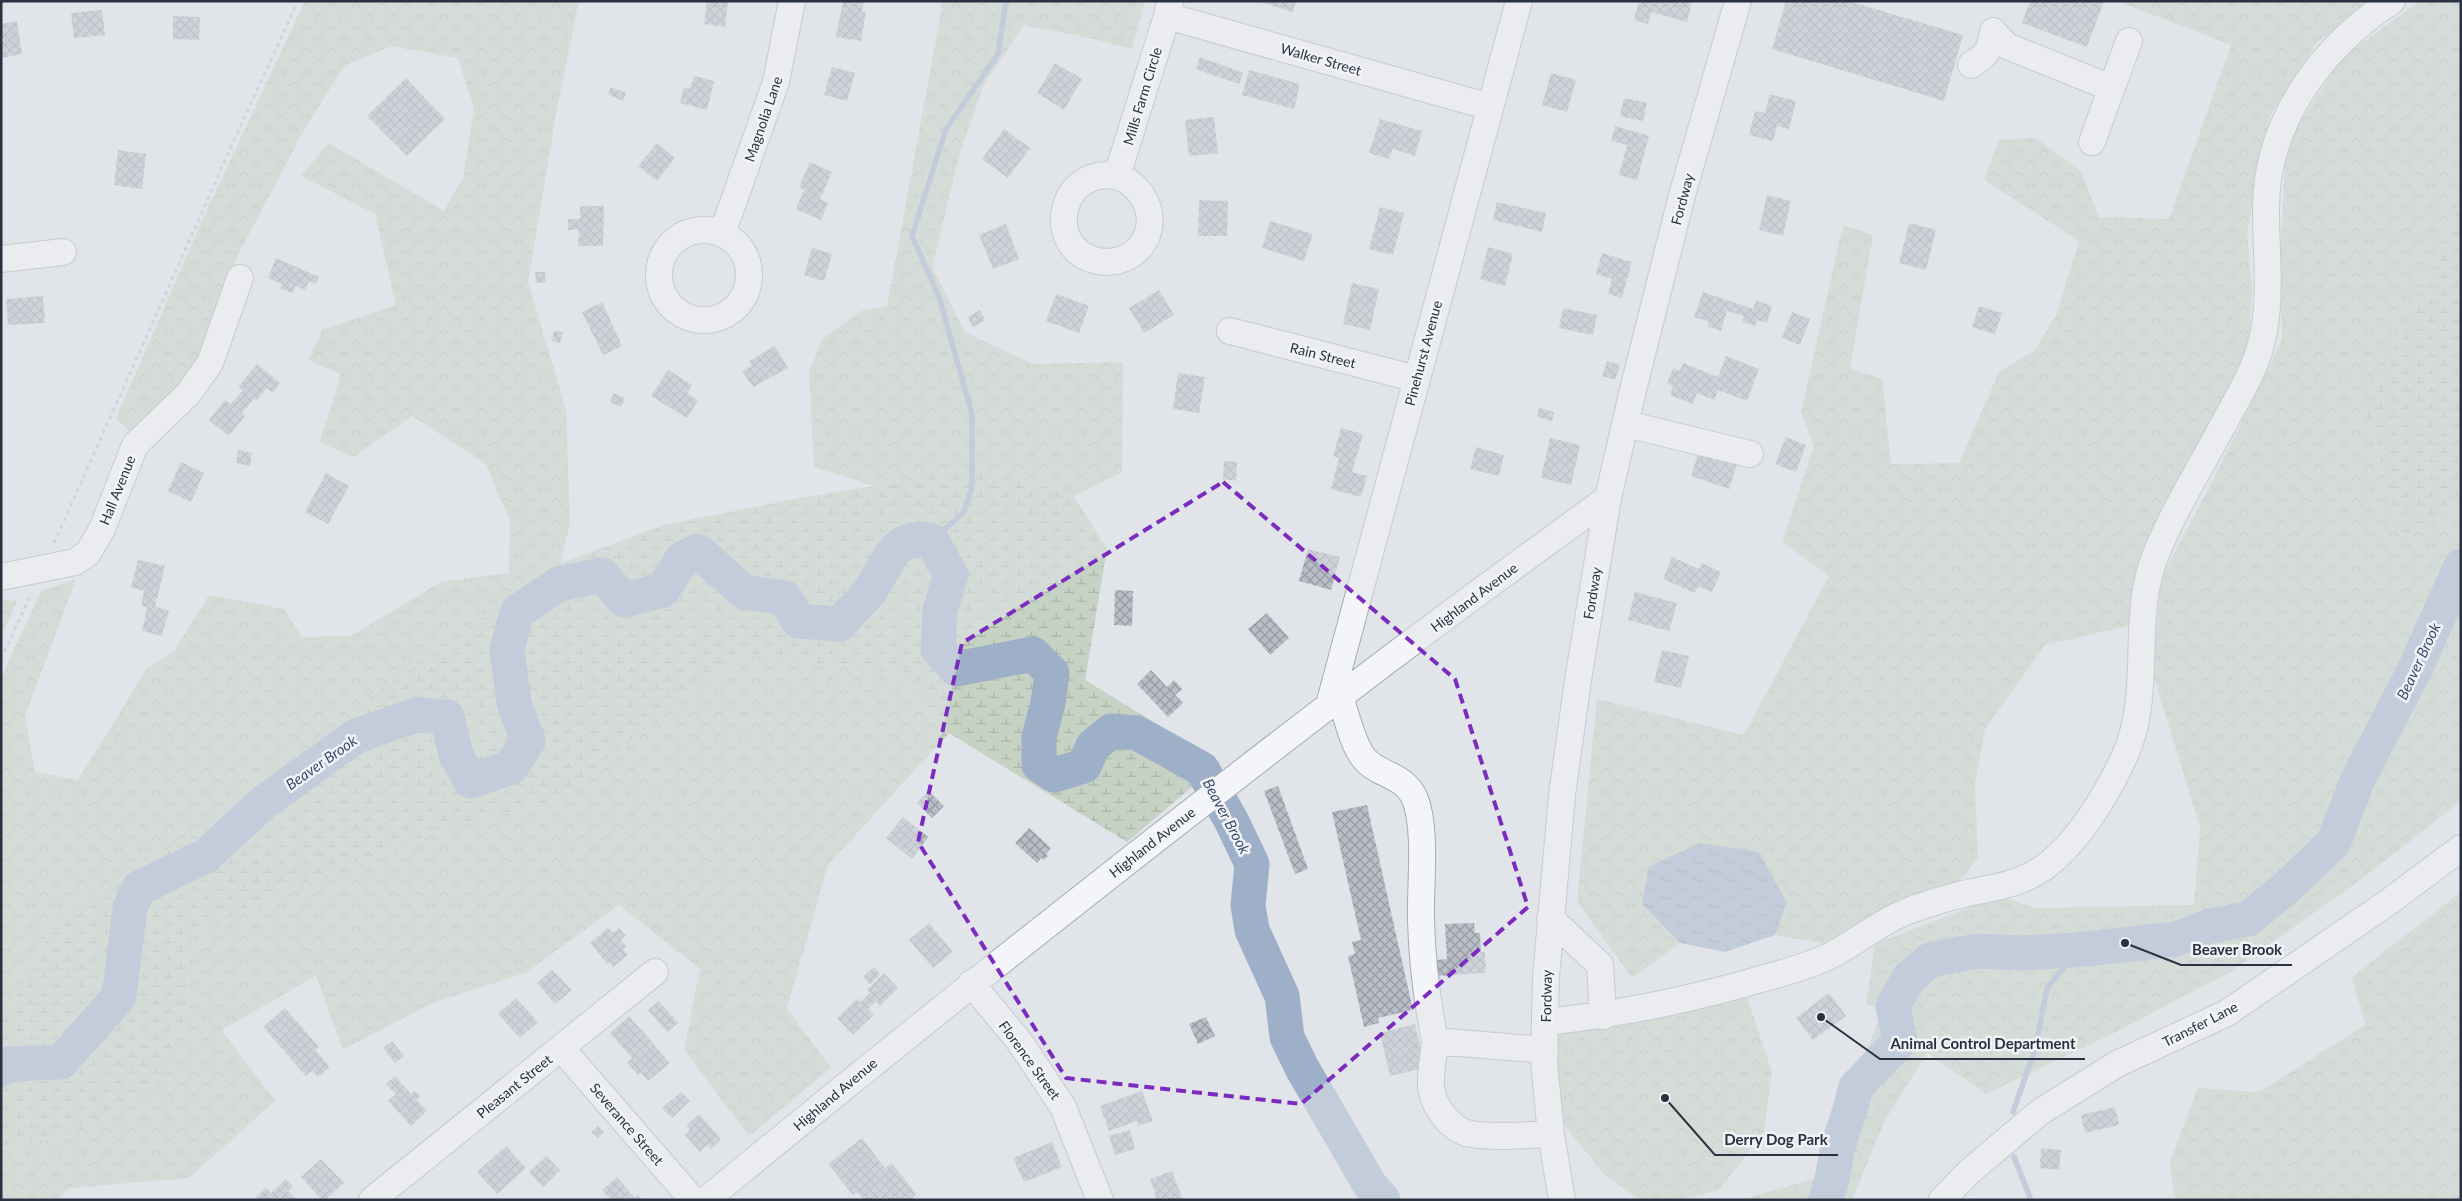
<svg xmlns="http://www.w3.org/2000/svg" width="2462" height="1201" viewBox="0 0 2462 1201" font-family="Lato,sans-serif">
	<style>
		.forest { fill: url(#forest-crowns) }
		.wetland { fill: url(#wetland-marsh) }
		.water { fill: url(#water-ripples) }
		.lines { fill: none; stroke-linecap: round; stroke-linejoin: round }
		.stream { stroke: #9eb0c7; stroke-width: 5.5 }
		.river { stroke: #9eb0c7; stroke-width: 35 }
		.building { fill: url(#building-cross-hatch) }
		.minor-casing { stroke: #a6abb3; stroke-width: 28 }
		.path { stroke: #bfc2c8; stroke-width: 3; stroke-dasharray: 4 4; stroke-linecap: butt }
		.minor { stroke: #f4f5f8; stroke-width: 26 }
		.marked { fill: none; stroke: #7b2cbf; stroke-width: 4; stroke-dasharray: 10 6; stroke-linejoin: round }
		.labels { text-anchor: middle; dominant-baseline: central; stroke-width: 5; stroke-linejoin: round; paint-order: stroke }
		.street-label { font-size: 14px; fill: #2a3140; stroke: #f1f3f7 }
		.water-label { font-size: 15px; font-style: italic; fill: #374e72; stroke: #f1f3f7 }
		.leader { fill: none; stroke: #2a3140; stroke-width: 2 }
		.callout-dot { fill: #2a3140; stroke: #f1f3f7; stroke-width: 2 }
		.callout-label { font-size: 15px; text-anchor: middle; font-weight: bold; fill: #2a3140; stroke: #f1f3f7; stroke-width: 5; stroke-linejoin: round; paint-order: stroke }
	</style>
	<defs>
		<pattern id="forest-crowns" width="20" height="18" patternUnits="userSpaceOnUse" patternTransform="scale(1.25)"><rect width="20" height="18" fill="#c6d2c3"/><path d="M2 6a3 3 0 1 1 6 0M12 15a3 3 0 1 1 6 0" fill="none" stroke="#aab5a9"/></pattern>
		<pattern id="wetland-marsh" width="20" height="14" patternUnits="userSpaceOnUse" patternTransform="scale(1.25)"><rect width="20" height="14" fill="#c6d2c3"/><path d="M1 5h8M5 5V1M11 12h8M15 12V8" fill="none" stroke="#aab5a9"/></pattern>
		<pattern id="water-ripples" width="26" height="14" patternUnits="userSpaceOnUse" patternTransform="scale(1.25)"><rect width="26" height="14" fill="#9eb0c7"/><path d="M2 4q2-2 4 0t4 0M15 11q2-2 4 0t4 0" fill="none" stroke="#8190a3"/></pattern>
		<pattern id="building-cross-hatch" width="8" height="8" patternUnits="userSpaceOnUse" patternTransform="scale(1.25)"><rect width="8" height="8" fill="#b9bdc6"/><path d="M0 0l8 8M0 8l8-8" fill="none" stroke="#979aa2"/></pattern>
	</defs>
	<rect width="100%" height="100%" fill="#e1e4e9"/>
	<path class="forest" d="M305,1H579L556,114L528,282L566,410L570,522L561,563L374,693L324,742L214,824L61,913L1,1023V678L41,591L76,579L25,716L35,772L78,780L146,670L175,650L209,595L284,609L302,637L351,636L441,582L509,573L510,521L486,464L412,416L353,457L320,442L341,374L308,360L322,330L396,305L375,214L301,176L329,143L444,211L463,178L474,109L458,58L392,46L344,66L303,132L238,255L201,364L130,432L116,418L205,214Z
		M941,1H1145L1132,49L1085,37L1024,25L984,84L960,153L932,267L965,332L1032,364L1123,362L1122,472L1074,496L1015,478L950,470L874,486L814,467L809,373L822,339L861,311L887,306L941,13Z
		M2126,1H2375L2317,42L2270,116L2247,232L2252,289L2248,365L2132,625L2045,645L1985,729L1975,784L1978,858L1953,889L1823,943L1775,935L1787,903L1643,904L1680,943L1632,978L1577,901L1597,699L1744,735L1829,576L1782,542L1814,446L1801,412L1843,225L1873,235L1850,368L1882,379L1891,464L1959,463L1999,372L2034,351L2056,316L2079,241L1984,180L1999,140L2036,138L2081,171L2099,217L2169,219L2231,45L2125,4Z
		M2420,1H2461V202L2366,409L2402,540L2461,503V801L2363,878L2232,971L2112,1034L1986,1094L1927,1053L1884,1122L1852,1200H1740L1817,1178L1883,1009L1866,1004L1875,944L1999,896L2035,908L2194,905L2200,827L2152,671L2161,578L2211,484L2282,340L2280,265L2286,145L2341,58Z
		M1,599L17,601L1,637Z
		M746,653L904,675L949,733L828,865L787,1009L831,1068L749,1136L684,1050L700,969L619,905L527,972L432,1003L343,1050L316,976L222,1030L275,1101L189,1178L70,1188L56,1200H1V1149L64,1135L187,1021L188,939L307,881L432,834L549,802Z
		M2461,892V1200H2175L2170,1162L2198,1088L2259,1092L2365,1025L2352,977Z
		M1745,991L1772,1072L1764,1132L1719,1190L1679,1200H1640L1605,1175L1563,1124L1554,1031Z"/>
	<path class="wetland" d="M2461,202V503L2402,541L2366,409Z
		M950,470L1015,478L1074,496L1107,549L1085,680L1220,763L1127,842L949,733L904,675L746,653L549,802L432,834L307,881L188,939L187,1021L155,1090L64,1135L1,1149V1023L61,913L214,824L324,742L374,693L561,563L664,525L795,499L874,486Z"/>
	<path class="water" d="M1699,843L1759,852L1787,903L1775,935L1725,952L1680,943L1642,904L1649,867Z"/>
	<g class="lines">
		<path class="stream" d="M932,541L964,512L972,487V414L939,297L912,236L946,129L998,54L1006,1
			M2013,1112L2035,1050L2047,988L2079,949
			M2014,1157L2031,1200"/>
		<path class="river" d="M1,1069L9,1064L61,1062L119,997L130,908L139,888L206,856L264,802L356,736L416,715L447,717L456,755L471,781L511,767L528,741L514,703L507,650L517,612L559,584L602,575L624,600L663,590L682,559L698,551L744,592L785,598L798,621L840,624C849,613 860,603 869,592C888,567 892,531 932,541L951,575L940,610L938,649L956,669L1033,654L1052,673L1048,703L1039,737V765L1054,775L1084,766L1093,746L1111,731L1137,733L1202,769L1232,822L1252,864L1248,905L1252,930L1282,996L1287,1037L1302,1068L1370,1185L1383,1200
			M1826,1200L1832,1179L1838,1146L1850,1110L1856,1087L1900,1041L1893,1006L1909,978L1930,960L1977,951L2021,953L2075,950L2176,939L2210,926L2248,919L2288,886L2334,842L2357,781L2415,669L2461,566"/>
	</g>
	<path class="building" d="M707,1H728L725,27L704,24Z
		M843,1H864L862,12H866L861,41L836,37Z
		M1257,1H1296L1293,12Z
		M1639,1L1666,2L1692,1L1687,22L1651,12L1648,24L1634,20Z
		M1786,1H1848L1963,35L1944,101L1772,49Z
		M2030,1H2104L2087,47L2022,23Z
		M102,10L105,35L74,38L71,13Z
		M173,16L200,17L199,40L173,39Z
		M17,21L22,54L1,58V24Z
		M1200,57L1243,73L1239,84L1196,69Z
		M1055,63L1082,79L1064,110L1037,93Z
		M832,67L855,73L847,101L824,95Z
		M1249,70L1300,84L1294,109L1242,95Z
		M1551,73L1576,80L1567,112L1542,105Z
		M694,76L714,81L707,110L680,103L684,87L690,89Z
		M406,78L445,119L407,156L367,116Z
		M611,87L626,93L623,101L608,94Z
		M1770,94L1796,101L1789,129L1777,126L1773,141L1749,135L1755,111L1765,113Z
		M1624,98L1647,103L1643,121L1620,116Z
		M1214,117L1218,153L1189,156L1185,120Z
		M1380,119L1422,131L1415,156L1393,149L1389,159L1369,153Z
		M1615,126L1649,136L1637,180L1619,175L1627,145L1611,141Z
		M1004,129L1030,148L1008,178L982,159Z
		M657,143L675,158L657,181L638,166Z
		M118,150L146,154L142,189L114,185Z
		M810,162L832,172L820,199L828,203L821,220L796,209L804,190L799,187Z
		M1767,195L1791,201L1783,236L1759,230Z
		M1199,200L1228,201L1227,236H1198Z
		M1497,202L1546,213L1542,232L1493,220Z
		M580,206H604L603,246H578L579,230H568V219H580Z
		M1380,207L1404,213L1393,255L1369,249Z
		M1270,221L1313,234L1304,261L1262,248Z
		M1909,223L1936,230L1926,270L1899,263Z
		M1006,224L1019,259L993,269L979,235Z
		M1488,247L1513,254L1505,286L1480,279Z
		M812,248L832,254L824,281L804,275Z
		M1602,253L1632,262L1622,298L1608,294L1612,279L1596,274Z
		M276,258L319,277L316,284L309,281L305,290L296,286L292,293L280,288L282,284L268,278Z
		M535,272H545L546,282L536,283Z
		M1352,283L1379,289L1370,330L1343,324Z
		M1159,290L1174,315L1144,333L1129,308Z
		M1703,292L1753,309L1756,300L1772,306L1767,323L1757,320L1755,326L1742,322L1744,316L1727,311L1721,331L1707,326L1709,322L1694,317Z
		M1056,294L1089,306L1079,333L1046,321Z
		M43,296L45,323L8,325L6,299Z
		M602,302L622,346L603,355L582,312Z
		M1979,306L2002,313L1995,334L1972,327Z
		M1563,308L1597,315L1593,335L1559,328Z
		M980,310L985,320L973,327L968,317Z
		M1792,312L1810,319L1800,345L1782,338Z
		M554,331L563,332L560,343L552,341Z
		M775,346L788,368L753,387L742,371L752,365L749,361Z
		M1726,356L1759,369L1747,401L1718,390L1714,400L1697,393L1693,404L1670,395L1673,386L1667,384L1673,368L1680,371L1683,363L1718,377Z
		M1607,361L1620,365L1615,380L1602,376Z
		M257,364L280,383L273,393L267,388L256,401L254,399L242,413L245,416L229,436L209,420L225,400L231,404L243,390L238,387Z
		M668,370L692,385L687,394L698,400L687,418L651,396Z
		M1178,373L1205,377L1199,413L1173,409Z
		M614,393L625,398L621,407L610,402Z
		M1539,408L1554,412L1552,421L1537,417Z
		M1341,428L1363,434L1352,472L1367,476L1361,497L1331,489L1339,458L1333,456Z
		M1786,437L1806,445L1796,472L1775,464Z
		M1550,438L1580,445L1571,485L1541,478Z
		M1702,442L1740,455L1729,489L1691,476Z
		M1476,447L1504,455L1499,476L1470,469Z
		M238,450L252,453L250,466L236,463Z
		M1224,461L1237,462L1236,481L1223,479Z
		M181,462L204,473L191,502L168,491Z
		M326,473L349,486L328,524L305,512Z
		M1308,549L1340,557L1331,590L1299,581Z
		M1672,557L1699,569L1702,563L1721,572L1712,592L1698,586L1695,593L1663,579Z
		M138,560L165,566L155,607L169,610L162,636L142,631L147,607L141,606L144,591L131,587Z
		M1115,590L1133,591L1132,626L1114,625Z
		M1635,592L1677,603L1669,631L1628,620Z
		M1267,613L1289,638L1270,655L1248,629Z
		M1662,650L1689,656L1681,688L1654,682Z
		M1151,670L1167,687L1174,680L1182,689L1175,695L1183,703L1168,717L1137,684Z
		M1278,786L1308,869L1295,874L1264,791Z
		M929,791L944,806L932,818L917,803Z
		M1367,805L1413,1010L1378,1018L1379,1023L1364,1027L1348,956L1355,954L1352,942L1361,940L1332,812Z
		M903,817L928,837L912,859L886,838Z
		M1029,828L1051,848L1046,854L1048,856L1044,860L1041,858L1037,863L1015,843Z
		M929,923L953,952L933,968L909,940Z
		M1474,923L1475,933H1480L1481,952H1485L1486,973L1437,976L1436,960L1447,959L1445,924Z
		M608,928L613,933L619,928L626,936L620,940L626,946L623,949L628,955L613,967L609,962L607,964L590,943Z
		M874,967L880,974L870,984L863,977Z
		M552,970L572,990L555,1004L537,983Z
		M884,973L898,988L880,1006L876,1001L868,1009L874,1015L853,1035L837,1018L857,999L860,1002L870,993L867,990Z
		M1829,993L1846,1016L1813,1040L1796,1018Z
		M516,998L538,1022L520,1038L498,1014Z
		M659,1001L678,1023L667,1032L648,1010Z
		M285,1008L319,1047L315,1050L330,1067L318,1077L312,1071L306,1076L263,1027Z
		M629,1016L670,1063L648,1081L641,1073L638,1075L627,1063L632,1058L610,1033Z
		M1206,1017L1215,1036L1198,1044L1189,1024Z
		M1415,1024L1425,1068L1390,1076L1380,1033Z
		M392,1041L404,1056L395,1063L383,1048Z
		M395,1076L411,1094L415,1091L420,1096L417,1100L427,1111L411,1126L388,1101L396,1094L386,1084Z
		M1142,1091L1153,1121L1138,1126L1137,1121L1109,1131L1100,1106Z
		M681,1092L690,1101L672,1118L662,1108Z
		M2115,1107L2119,1125L2085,1133L2081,1115Z
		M699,1114L721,1139L711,1149L707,1145L700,1152L685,1135L690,1130L686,1125Z
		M598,1126L604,1132L598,1138L591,1132Z
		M1130,1130L1135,1149L1115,1155L1109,1136Z
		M862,1138L885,1168L892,1163L916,1194L910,1200H863L857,1192L853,1195L828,1164Z
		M1052,1142L1062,1167L1024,1182L1013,1158Z
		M506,1146L526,1168L497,1194L477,1172Z
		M2041,1148L2061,1150L2059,1170L2040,1168Z
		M546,1156L560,1170L543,1187L529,1172Z
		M321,1159L344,1183L325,1200H322L301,1177Z
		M1172,1171L1183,1200H1157L1150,1179Z
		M617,1177L635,1198L638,1195L642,1200H611L602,1190Z
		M286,1179L293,1186L288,1191L297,1200H259L256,1197L266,1188L271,1193Z"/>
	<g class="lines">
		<g class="minor-casing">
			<path id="minor" d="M1170,1L1167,16L1490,107
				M1993,31L2007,46L2111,88
				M1971,65C1988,54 1990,50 1993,31
				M2092,142L2129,41
				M1117,176C1151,188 1163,233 1131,255C1121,261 1109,263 1098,261C1043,250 1058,166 1117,176L1167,16
				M659 275a45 45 0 1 1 90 0a45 45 0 1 1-90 0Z
				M722,234L776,82L792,1
				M1,259L63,252
				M1230,331L1417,379
				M1626,424L1750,454
				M1,577L75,562L88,553L102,529L135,445L188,394L210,363L240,278
				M1340,697C1347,716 1351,740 1363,757C1377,776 1404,773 1415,799C1427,829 1420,887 1421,920C1422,961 1427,1001 1435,1041L1545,1050
				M1329,705L1519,1
				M1550,918L1600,965L1603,1016
				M971,983L1019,1041L1063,1107L1100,1200
				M1545,1022C1613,1015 1678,1002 1744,984C1770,976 1798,970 1823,959C1853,946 1877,923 1908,911C1922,906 1937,901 1951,897C1983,888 2015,888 2043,868C2078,844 2109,791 2126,753C2153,690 2130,617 2156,554C2176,505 2205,460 2229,414C2244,387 2259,361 2264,331C2271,291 2266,251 2266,211C2265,123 2321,47 2392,1
				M1435,1041C1434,1056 1430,1072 1431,1087C1433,1106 1451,1131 1471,1134C1496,1138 1525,1135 1551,1134
				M561,1048L693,1200
				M372,1200L655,972
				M706,1200C910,1032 1117,868 1327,707C1419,635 1514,567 1608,498
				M1562,1200L1551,1134L1544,1062L1546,977L1562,795L1578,680L1608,498L1632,394L1681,199L1738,1
				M1942,1200L1969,1172L2040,1112L2117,1064L2227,1013L2390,901L2461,848"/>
		</g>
		<path class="path" d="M54,543L241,125L298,1
			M1,659L31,594"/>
		<use href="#minor" class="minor"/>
	</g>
	<path d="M0 0H2462V1201H0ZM1223,482L1455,679L1528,907L1301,1104L1066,1078L918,842L962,643Z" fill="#e1e4e9" fill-opacity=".55" fill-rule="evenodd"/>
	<path class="marked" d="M1223,482L1455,679L1528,907L1301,1104L1066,1078L918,842L962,643Z"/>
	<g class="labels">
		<g class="street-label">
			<text transform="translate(1321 59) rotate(16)">Walker Street</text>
			<text transform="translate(1142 96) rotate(-73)">Mills Farm Circle</text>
			<text transform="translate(763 119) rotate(-71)">Magnolia Lane</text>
			<text transform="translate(1682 199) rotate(-75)">Fordway</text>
			<text transform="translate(1423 353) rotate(-75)">Pinehurst Avenue</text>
			<text transform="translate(1323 355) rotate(14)">Rain Street</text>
			<text transform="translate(117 490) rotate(-68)">Hall Avenue</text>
			<text transform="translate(1592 593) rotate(-81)">Fordway</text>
			<text transform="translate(1474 597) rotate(-37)">Highland Avenue</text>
			<text transform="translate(1152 842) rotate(-38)">Highland Avenue</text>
			<text transform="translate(1546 996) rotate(-89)">Fordway</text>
			<text transform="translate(2200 1024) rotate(-27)">Transfer Lane</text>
			<text transform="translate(1030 1060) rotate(54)">Florence Street</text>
			<text transform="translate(514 1086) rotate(-39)">Pleasant Street</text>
			<text transform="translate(835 1094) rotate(-40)">Highland Avenue</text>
			<text transform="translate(627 1124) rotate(49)">Severance Street</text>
		</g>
		<g class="water-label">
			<text transform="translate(2418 661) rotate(-65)">Beaver Brook</text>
			<text transform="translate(321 762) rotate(-35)">Beaver Brook</text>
			<text transform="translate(1227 816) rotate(62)">Beaver Brook</text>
		</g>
	</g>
	<path class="leader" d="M2125 943L2181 965H2292M1821 1017L1880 1059H2085M1665 1098L1715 1155H1838"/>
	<g class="callout-dot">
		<circle cx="2125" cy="943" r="5"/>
		<circle cx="1821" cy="1017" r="5"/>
		<circle cx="1665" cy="1098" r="5"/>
	</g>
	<g class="callout-label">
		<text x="2237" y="955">Beaver Brook</text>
		<text x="1983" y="1049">Animal Control Department</text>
		<text x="1776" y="1145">Derry Dog Park</text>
	</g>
	<rect width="2462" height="1201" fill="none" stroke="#2a3140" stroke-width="5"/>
</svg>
